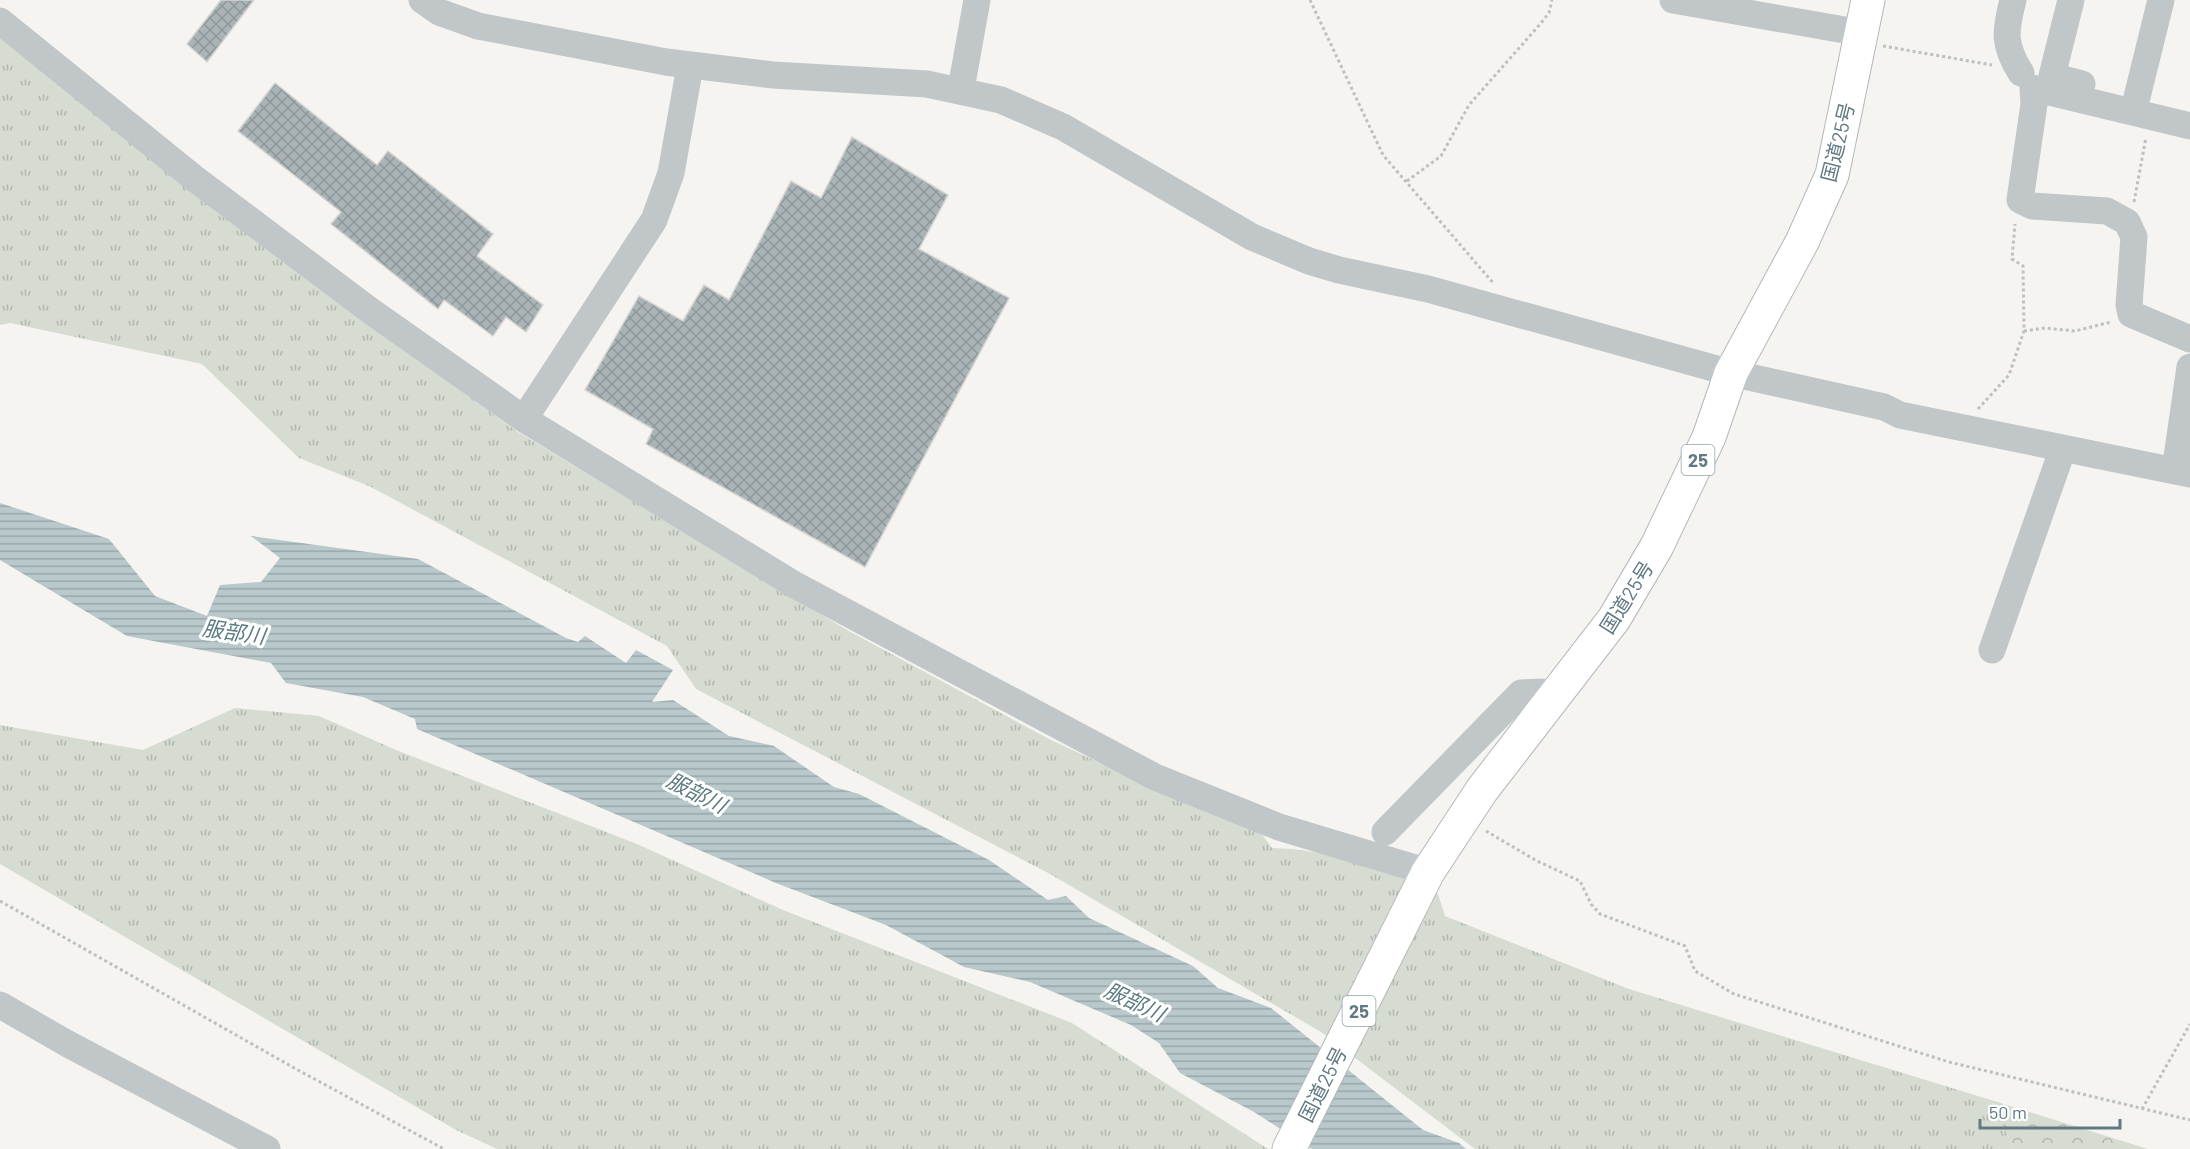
<svg xmlns="http://www.w3.org/2000/svg" width="2190" height="1149" viewBox="0 0 2190 1149" font-family="Barlow,'Noto Sans JP',sans-serif">
	<style>
		.grass { fill: url(#grass-tufts) }
		.forest { fill: url(#forest-crowns) }
		.water { fill: url(#water-rules) }
		.building { fill: url(#building-cross-hatch); stroke: #d6d5d3; stroke-width: 1.5 }
		.lines { fill: none; stroke-linecap: round; stroke-linejoin: round }
		.highway-casing { stroke: #b3b8ba; stroke-width: 35 }
		.path { stroke: #bdbfc1; stroke-width: 3; stroke-dasharray: 3 3; stroke-linecap: butt }
		.minor { stroke: #c1c6c8; stroke-width: 27 }
		.highway { stroke: #fff; stroke-width: 33 }
		.labels { text-anchor: middle; dominant-baseline: central; stroke-width: 6; stroke-linejoin: round; paint-order: stroke }
		.shield { fill: #fff; stroke: #90a1a8; stroke-width: 1.5 }
		.shield-label { font-size: 18px; font-weight: bold; fill: #617983 }
		.street-label { font-size: 20px; fill: #617983; stroke: #fff }
		.water-label { font-size: 21px; font-style: italic; fill: #5c7c81; stroke: #fff }
	</style>
	<defs>
		<pattern id="grass-tufts" width="24" height="20" patternUnits="userSpaceOnUse" patternTransform="scale(1.5)"><rect width="24" height="20" fill="#d6dcd1"/><path d="M3 7l-1-3M5 7V3M7 7l1-3M15 17l-1-3M17 17v-4M19 17l1-3" fill="none" stroke="#b1b7af"/></pattern>
		<pattern id="forest-crowns" width="20" height="18" patternUnits="userSpaceOnUse" patternTransform="scale(1.5)"><rect width="20" height="18" fill="#d6dcd1"/><path d="M2 6a3 3 0 1 1 6 0M12 15a3 3 0 1 1 6 0" fill="none" stroke="#b1b7af"/></pattern>
		<pattern id="water-rules" width="6" height="5" patternUnits="userSpaceOnUse" patternTransform="scale(1.5)"><rect width="6" height="5" fill="#b8c8cb"/><path d="M0 2.5h6" fill="none" stroke="#99a7aa"/></pattern>
		<pattern id="building-cross-hatch" width="8" height="8" patternUnits="userSpaceOnUse" patternTransform="scale(1.5)"><rect width="8" height="8" fill="#aab4b7"/><path d="M0 0l8 8M0 8l8-8" fill="none" stroke="#8e979a"/></pattern>
	</defs>
	<rect width="100%" height="100%" fill="#f5f4f0"/>
	<path class="grass" d="M0,36L367,323L518,432L847,630L1051,740L1206,812L1260,832L1272,848C1329,849 1387,870 1438,894L1445,916L1629,989L1991,1100L2014,1149H1475L1321,1032L1050,874L696,689L667,646L371,487L299,458L202,364L10,323L0,325Z
		M235,708L319,716L396,750L637,844L783,910L1072,1023L1268,1149H497L456,1130L0,864V725L143,750Z"/>
	<path class="forest" d="M1991,1100L2148,1149H2014Z"/>
	<path class="water" d="M0,503L109,539L155,596L207,616L220,585L261,582L280,558L251,536L418,559L566,638L578,642L585,636L626,663L636,650L673,670L652,702L673,700L729,736L774,746L834,787L859,794L989,860L1048,900L1066,896L1089,918L1193,966L1218,988L1271,1008L1423,1130L1459,1143L1466,1149H1312L1254,1112L1180,1073L1159,1043L1131,1025L1030,982L964,967L886,925L776,883L417,729L415,719L363,697L286,683L271,663L127,636L0,560Z"/>
	<path class="building" d="M221,0H254L207,62L187,44Z
		M275,83L377,165L388,151L493,234L477,256L543,305L526,332L506,317L493,336L444,300L438,309L331,224L341,212L238,131Z
		M852,137L948,195L919,249L1009,298L865,567L646,444L653,429L585,390L639,296L683,321L704,285L729,300L791,181L821,198Z"/>
	<g class="lines">
		<g class="highway-casing">
			<path id="highway" d="M1289,1149L1428,872L1482,790L1614,619L1657,546L1709,437L1731,373L1802,242L1832,175L1868,0"/>
		</g>
		<path class="path" d="M1310,0L1383,155L1494,284
			M1883,46L1992,65
			M1407,181L1441,156L1469,105L1541,23L1549,13L1552,0
			M2134,202L2146,137
			M2024,331L2045,328L2075,331L2111,322
			M1978,409L2009,375L2024,331L2023,266L2012,259L2015,224
			M1486,831L1537,861L1580,881L1591,904L1600,914L1685,946L1695,971L1734,994L1949,1062L2190,1120
			M0,901L296,1069L444,1149
			M2142,1109L2190,1024"/>
		<path class="minor" d="M422,0L439,12L478,26L666,62L773,75L927,84L1001,100L1063,127L1252,237L1309,261L1339,270L1428,289L1731,373L1884,407L1900,415L2190,474
			M1673,0L1862,33
			M2013,0C2005,31 2003,45 2021,73
			M2071,0L2052,76L2082,84
			M0,21L194,178L368,309L524,419L795,585L1155,777L1279,827L1428,872
			M961,89L977,0
			M2137,97L2161,0
			M2190,126L2033,88L2034,104L2020,200L2032,206L2107,211L2127,222L2134,237L2129,305L2131,314L2190,339
			M524,419L654,220L671,173L690,66
			M2175,471L2190,367
			M1992,650L2063,448
			M1385,832L1521,693L1542,692L1554,699
			M0,1005L68,1044L267,1149"/>
		<use href="#highway" class="highway"/>
	</g>
	<g class="labels">
		<g class="shield">
			<rect x="1681.5" y="445" width="33" height="30" rx="4.5"/>
			<rect x="1342.5" y="996" width="33" height="30" rx="4.5"/>
		</g>
		<g class="shield-label">
			<text x="1698" y="460">25</text>
			<text x="1359" y="1011">25</text>
		</g>
		<g class="street-label">
			<text transform="translate(1837 142) rotate(-76)">国道25号</text>
			<text transform="translate(1626 597) rotate(-58)">国道25号</text>
			<text transform="translate(1322 1084) rotate(-63)">国道25号</text>
		</g>
		<g class="water-label">
			<text transform="translate(234 631) rotate(8)">服部川</text>
			<text transform="translate(697 792) rotate(27)">服部川</text>
			<text transform="translate(1135 1001) rotate(25)">服部川</text>
		</g>
	</g>
	<path d="M1980 1119v9h140v-9" fill="none" stroke="#617983" stroke-width="3"/>
	<text x="1989" y="1119" font-size="18" fill="#617983" stroke="#ffffff" stroke-width="4.5" paint-order="stroke">50 m</text>
</svg>
